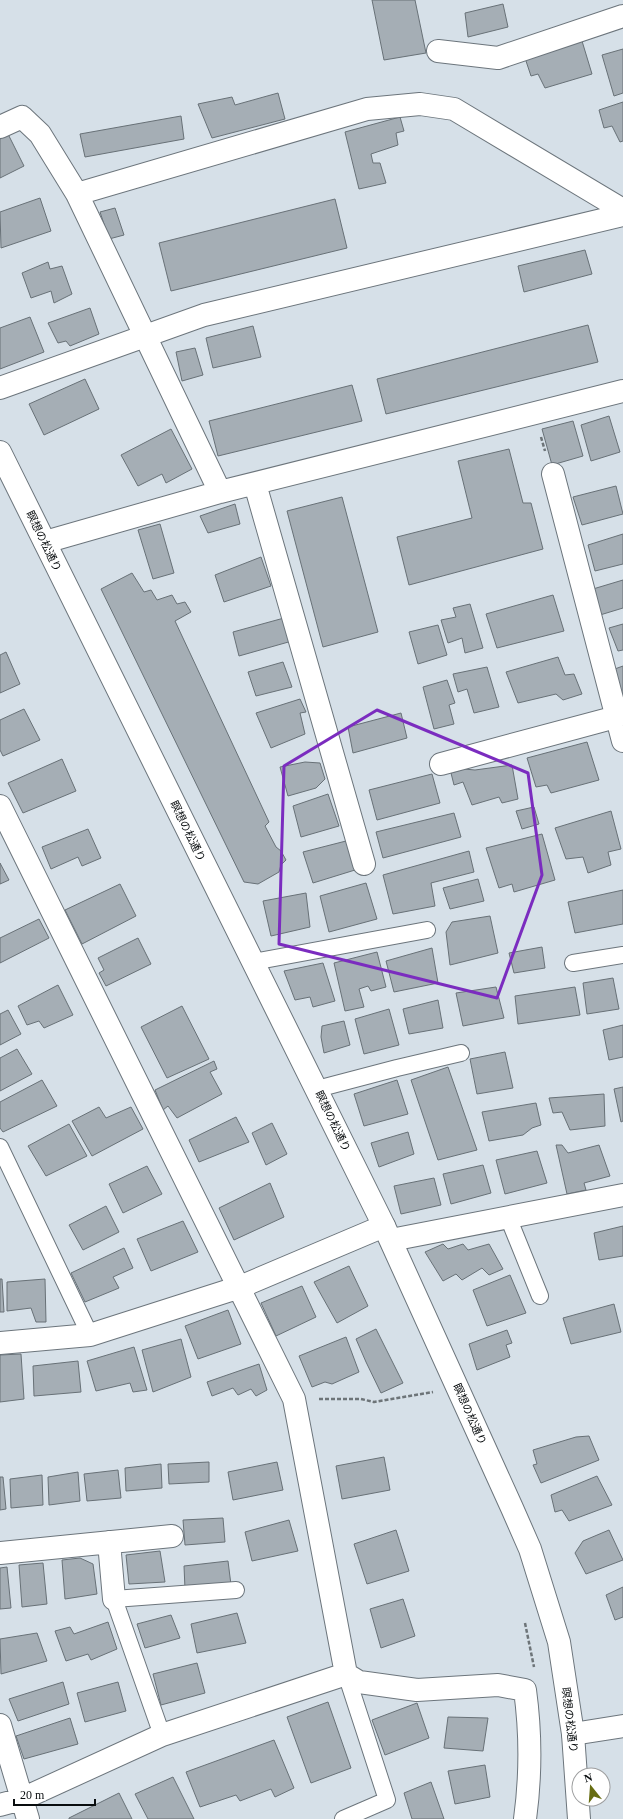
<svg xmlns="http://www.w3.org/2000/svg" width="623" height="1819" viewBox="0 0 623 1819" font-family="'Times New Roman','Noto Sans JP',serif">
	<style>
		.building { fill: #a5aeb5; stroke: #687177 }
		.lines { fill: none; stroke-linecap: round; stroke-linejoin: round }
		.service-casing { stroke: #6c757c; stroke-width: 18 }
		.minor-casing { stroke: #6c757c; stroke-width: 24 }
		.tertiary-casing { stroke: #6c757c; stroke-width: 24 }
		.path { stroke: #6d7478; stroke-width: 2.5; stroke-dasharray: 4 2; stroke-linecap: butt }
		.service { stroke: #fff; stroke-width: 16 }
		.minor { stroke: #fff; stroke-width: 22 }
		.tertiary { stroke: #fff; stroke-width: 22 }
		.marked { fill: none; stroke: #7b2cbf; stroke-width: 3; stroke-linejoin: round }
		.labels { text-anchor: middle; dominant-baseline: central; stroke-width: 3; stroke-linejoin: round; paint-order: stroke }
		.street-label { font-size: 11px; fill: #090d0f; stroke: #fff }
	</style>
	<rect width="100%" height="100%" fill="#d6e0e8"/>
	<path class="building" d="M372,0H415L426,53L384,60Z
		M503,4L508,27L468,37L465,13Z
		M582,41L592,74L545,88L538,74L531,76L525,58Z
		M623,49V93L614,96L602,55Z
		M278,93L285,119L212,138L198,104L232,97L235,105Z
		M623,102V141L620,142L612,126L604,128L599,110Z
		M181,116L184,139L85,157L80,134Z
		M400,117L404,131L396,133L398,145L371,154L373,163H380L386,183L359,189L345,132Z
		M8,134L24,166L0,178V139Z
		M40,198L51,231L1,248L0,212Z
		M335,199L347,248L171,291L159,243Z
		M115,208L124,235L109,239L100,212Z
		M585,250L592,274L524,292L518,266Z
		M48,262L50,269L62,266L72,294L54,303L51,291L31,298L22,273Z
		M90,308L99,334L70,346L66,341L58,343L48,323Z
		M30,317L44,352L0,369V328Z
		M588,325L598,362L386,414L377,379Z
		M253,326L261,357L213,368L206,338Z
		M195,348L203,375L182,381L176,352Z
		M85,379L99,409L44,435L29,404Z
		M352,385L362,421L218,456L209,421Z
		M609,416L620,452L591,461L581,425Z
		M573,421L583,456L552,465L542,429Z
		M171,429L192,469L166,483L162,474L138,486L121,455Z
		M509,449L523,503H531L543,549L409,585L397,537L472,518L458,461Z
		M616,486L623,514L582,525L573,497Z
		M342,497L378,632L323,647L287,511Z
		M235,504L240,524L208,533L200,516Z
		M160,524L174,573L153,579L138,530Z
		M623,534V564L595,571L588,545Z
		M261,557L271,586L224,602L215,575Z
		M132,573L144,592L151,590L157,600L172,595L177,604L185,602L191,612L175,621L269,822L265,826L276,847L281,851L286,860L281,865L279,872L258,884L244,882L101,589Z
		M623,580V608L600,615L593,589Z
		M553,595L564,631L497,648L486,614Z
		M470,604L483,648L465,653L462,638L448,643L441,620L456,617L453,608Z
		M284,618L292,641L239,656L233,632Z
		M623,624V650L618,651L609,628Z
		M438,625L447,655L418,664L409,632Z
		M6,652L20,684L0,693V655Z
		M558,657L565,675L574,674L582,694L563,700L556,694L518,703L506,672Z
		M283,662L292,687L256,696L248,672Z
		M623,666V693L620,694L612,670Z
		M487,667L499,707L474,713L467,689L458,692L453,674Z
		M447,680L455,703L449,705L454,724L434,729L423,687Z
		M300,699L306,712L300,713L305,734L271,748L256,713Z
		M24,709L40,740L3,756L0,750V720Z
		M401,713L407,738L353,753L348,727Z
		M587,742L599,780L551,793L547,785L536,787L527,758Z
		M62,759L76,791L23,813L8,783Z
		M305,762L320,763L325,779L316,788L288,796L280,767Z
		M512,765L518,799L502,803L499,797L472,805L463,782L454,785L451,773L464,769L475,770Z
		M432,774L440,803L377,820L369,790Z
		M328,794L339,826L301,837L293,806Z
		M534,807L539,824L522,829L516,811Z
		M611,811L621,849L608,852L611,865L588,873L583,857L566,859L555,828Z
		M454,813L461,837L383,858L376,832Z
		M88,829L101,858L82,866L78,857L51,869L42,847Z
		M542,834L555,880L514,892L512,884L499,888L486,848Z
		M346,841L355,870L313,883L303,852Z
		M469,851L474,872L431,883L435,906L393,914L383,875Z
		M0,863L9,880L0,884Z
		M478,879L484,901L450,909L443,888Z
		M366,883L377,919L329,932L320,896Z
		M120,884L136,916L82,944L65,910Z
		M623,890V924L575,933L568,902Z
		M306,893L310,927L271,936L263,901Z
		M490,916L498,953L450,965L446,932L452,922Z
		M39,919L49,938L0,963V938Z
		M138,938L151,964L106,986L99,973L104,970L98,958Z
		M542,947L545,968L514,973L509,953Z
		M432,948L438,983L394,992L386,961Z
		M377,952L386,987L371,991L368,986L359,989L364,1007L345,1011L334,963Z
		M323,963L335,1001L313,1007L310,997L295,1000L284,971Z
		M613,978L619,1009L587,1014L583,983Z
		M58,985L73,1015L44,1028L39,1021L27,1025L18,1006Z
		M496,987L504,1018L463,1026L456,993Z
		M575,987L580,1015L518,1024L515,996Z
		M438,1000L443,1028L409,1034L403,1009Z
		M182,1006L209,1059L167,1078L141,1027Z
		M389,1009L399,1045L364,1054L355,1019Z
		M8,1010L21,1034L0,1045V1014Z
		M344,1021L350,1045L324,1053L321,1037L322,1026Z
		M623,1025V1057L609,1060L603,1030Z
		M17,1049L32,1074L0,1091V1058Z
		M505,1052L513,1088L477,1094L470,1059Z
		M214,1061L217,1069L210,1072L222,1094L177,1118L168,1106L163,1110L155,1090Z
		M448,1067L477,1150L438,1160L411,1080Z
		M42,1080L57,1106L3,1132L0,1128V1102Z
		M397,1080L408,1114L364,1126L354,1094Z
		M623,1087V1121L621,1122L614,1089Z
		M604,1094L605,1126L570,1130L562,1112L553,1113L549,1098Z
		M536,1103L541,1125L532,1128L523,1135L489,1141L482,1112Z
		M99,1107L106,1118L131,1107L143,1129L92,1156L72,1121Z
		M236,1117L249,1142L199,1162L189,1140Z
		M272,1123L287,1154L266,1165L252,1133Z
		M69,1124L87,1156L46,1176L28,1146Z
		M408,1132L414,1154L379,1167L371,1143Z
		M556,1145H562L568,1153L599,1145L610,1176L584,1183L586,1190L567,1194Z
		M537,1151L547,1183L505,1194L496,1160Z
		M483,1165L491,1193L451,1204L443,1174Z
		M147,1166L162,1194L123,1213L109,1184Z
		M434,1178L441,1205L401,1214L394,1186Z
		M270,1183L284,1217L234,1240L219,1208Z
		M106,1206L119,1232L83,1250L69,1225Z
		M183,1221L198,1252L151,1271L137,1239Z
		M623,1226V1256L599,1260L594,1233Z
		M443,1244L448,1249L463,1244L468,1250L489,1244L503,1269L489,1275L482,1268L462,1280L456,1274L443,1281L425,1252Z
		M124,1248L133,1268L113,1277L119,1288L85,1302L71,1273Z
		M349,1266L368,1306L337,1323L314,1282Z
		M510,1275L526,1313L487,1326L473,1290Z
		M0,1279H2L4,1312H0Z
		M45,1279L46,1322H36L31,1308L7,1311V1282Z
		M302,1286L316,1317L276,1336L261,1303Z
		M614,1304L621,1332L571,1344L563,1318Z
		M228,1310L241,1344L198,1359L185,1326Z
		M376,1329L403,1383L381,1393L366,1362L356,1339Z
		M507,1330L512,1343L506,1345L510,1357L477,1370L469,1344Z
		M346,1337L359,1372L332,1384L325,1382L312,1387L299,1356Z
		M181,1339L191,1377L153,1392L142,1350Z
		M134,1347L147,1390L133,1392L130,1383L96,1391L87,1361Z
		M21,1354L24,1399L0,1402V1355Z
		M78,1361L81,1392L34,1396L33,1366Z
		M259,1364L267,1390L256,1396L251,1389L238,1395L233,1388L212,1396L207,1382Z
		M589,1436L599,1460L541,1483L533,1465L537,1464L533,1450L576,1437Z
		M384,1457L390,1490L342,1499L336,1466Z
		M209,1462V1482L169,1484L168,1464Z
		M277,1462L283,1490L233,1500L228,1472Z
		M161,1464L162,1488L126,1491L125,1468Z
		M118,1470L121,1498L87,1501L84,1474Z
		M78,1472L80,1501L49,1505L48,1477Z
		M42,1475L43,1505L11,1508L10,1479Z
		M597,1476L612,1505L569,1521L562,1510L555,1512L551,1495Z
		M0,1477H3L6,1509L0,1510Z
		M223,1518L225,1542L185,1545L183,1520Z
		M289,1520L298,1551L252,1561L245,1532Z
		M396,1530L409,1571L367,1584L354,1544Z
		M609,1530L623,1560L586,1574L575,1553L583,1541Z
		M160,1551L165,1582L129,1584L126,1555Z
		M80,1558L93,1564L97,1594L65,1599L62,1560Z
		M228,1561L231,1585L185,1589L184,1566Z
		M43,1563L47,1604L22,1607L19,1565Z
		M7,1567L11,1608L0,1609V1568Z
		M623,1587V1617L615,1620L606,1595Z
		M403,1599L415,1636L381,1648L370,1609Z
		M237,1613L246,1643L197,1653L191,1624Z
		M171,1615L180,1638L145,1648L137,1624Z
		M108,1622L117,1649L91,1660L88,1654L66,1661L55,1631L70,1627L74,1634Z
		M37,1633L47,1661L1,1674L0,1639Z
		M197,1663L205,1693L161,1705L153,1674Z
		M63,1682L69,1704L18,1721L9,1699Z
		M118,1682L126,1711L85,1722L77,1693Z
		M328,1702L351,1768L311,1783L287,1717Z
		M417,1703L429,1738L385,1755L372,1720Z
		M448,1717L488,1718L483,1751L444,1748Z
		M70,1718L78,1744L24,1759L16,1736Z
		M274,1740L294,1788L275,1797L271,1789L240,1801L236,1795L200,1807L186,1772Z
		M485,1765L490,1797L455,1804L448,1771Z
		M173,1777L194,1819H148L135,1794Z
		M431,1782L444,1819H412L404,1793Z
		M119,1793L132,1819H69V1818Z"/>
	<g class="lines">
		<g class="service-casing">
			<path id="service" d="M253,962L427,930
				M573,963L623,955
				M317,1089L397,1068L461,1053
				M0,1147L90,1335
				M508,1217L540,1296
				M162,1735L114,1599L236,1590
				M343,1819L387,1800L346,1674"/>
		</g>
		<g class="minor-casing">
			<path id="minor" d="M438,51L498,58L623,16
				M0,127L22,117L40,134L77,194L220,492
				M77,194L367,109L420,104L454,109L623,210
				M0,388L204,315L623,215
				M553,474L623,741
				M255,484L364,864
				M45,542L220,492L623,391
				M441,764L616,717
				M0,806L294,1399L346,1674L359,1682L417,1690L498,1685L525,1690C531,1734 531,1775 525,1819
				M391,1240L623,1195
				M0,1343L90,1335L240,1287L384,1226
				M109,1542L114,1599
				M0,1553L172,1536
				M0,1725L28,1819
				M573,1734L623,1726
				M0,1805L22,1799L162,1735L346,1674"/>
		</g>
		<g class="tertiary-casing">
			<path id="tertiary" d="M0,452L384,1226L512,1508L530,1549L559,1642L573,1734L579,1819"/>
		</g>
		<path class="path" d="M541,437L545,451
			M319,1399H361L374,1402L433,1392
			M525,1623L534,1667"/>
		<use href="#service" class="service"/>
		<use href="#minor" class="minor"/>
		<use href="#tertiary" class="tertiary"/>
	</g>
	<path class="marked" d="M377,710L528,773L542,875L497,998L279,944L284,766Z"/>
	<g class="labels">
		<g class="street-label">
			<text transform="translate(44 541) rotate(64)">瞑想の松通り</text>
			<text transform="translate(188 831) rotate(64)">瞑想の松通り</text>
			<text transform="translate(333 1121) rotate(64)">瞑想の松通り</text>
			<text transform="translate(470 1414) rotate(66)">瞑想の松通り</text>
			<text transform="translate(570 1720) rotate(83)">瞑想の松通り</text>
		</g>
	</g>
	<g transform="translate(591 1787) rotate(343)"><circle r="19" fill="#ffffff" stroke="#9d9e9f"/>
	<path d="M0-3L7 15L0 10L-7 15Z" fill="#676d12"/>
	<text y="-6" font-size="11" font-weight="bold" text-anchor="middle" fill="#090d0f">N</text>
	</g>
	<path d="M14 1799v6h81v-6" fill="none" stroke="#090d0f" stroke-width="2"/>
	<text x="20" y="1799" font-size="12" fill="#090d0f" stroke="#ffffff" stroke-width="3" paint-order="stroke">20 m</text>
</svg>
